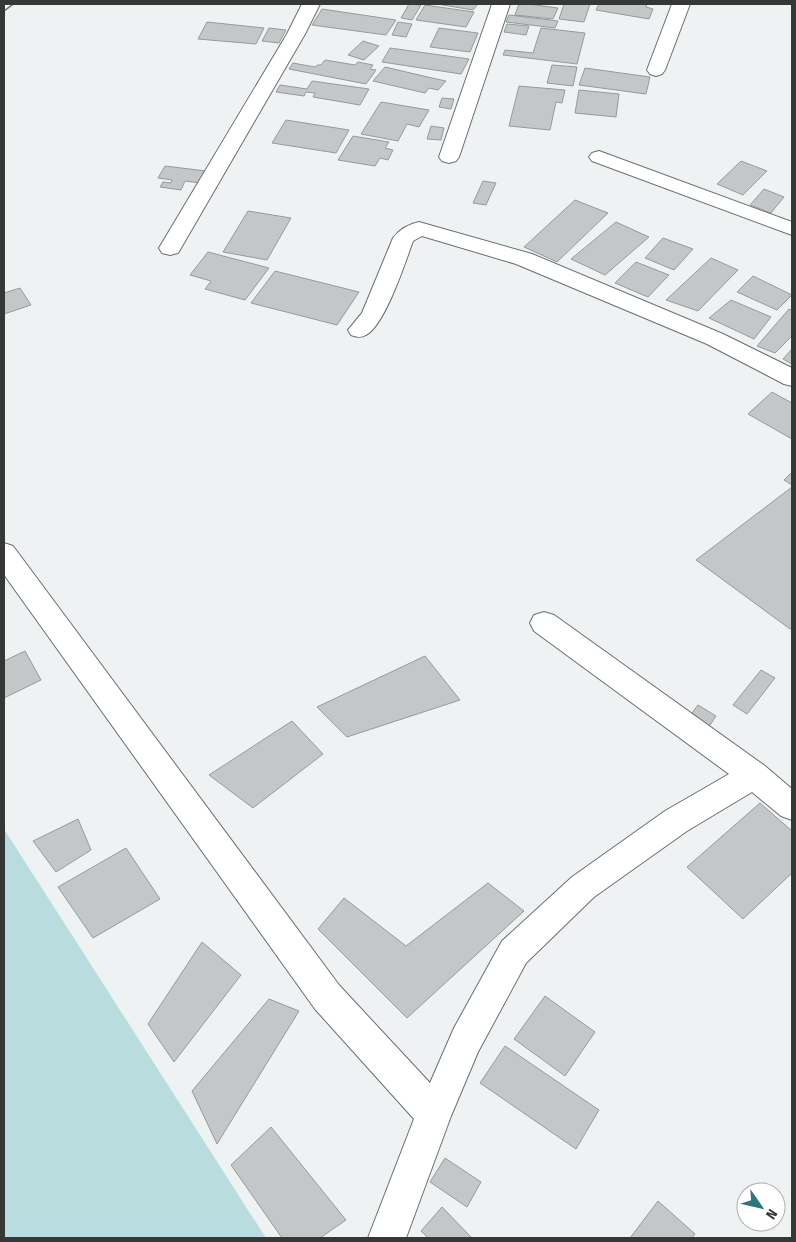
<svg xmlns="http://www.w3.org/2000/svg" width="796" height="1242" viewBox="0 0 796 1242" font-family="'Fira Sans Condensed',sans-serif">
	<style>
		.green { fill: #b9dddf }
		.building { fill: #c3c7c7; stroke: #969a9a }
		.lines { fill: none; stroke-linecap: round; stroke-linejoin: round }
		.service-casing { stroke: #6a6e6e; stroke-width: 3 }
		.minor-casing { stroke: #6a6e6e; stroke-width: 2 }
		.service { fill: #fff; fill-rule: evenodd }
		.minor { fill: #fff; fill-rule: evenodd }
	</style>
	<rect width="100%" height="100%" fill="#eef2f2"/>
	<path class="green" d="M4,829L266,1238H4Z"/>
	<path class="building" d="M409,4L421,5L412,20L401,18Z
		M437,4H478L473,10Z
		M519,4H528L558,8L553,19L515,15Z
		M564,4H590L584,22L559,19Z
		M599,4H647L646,7L653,9L649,19L596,10Z
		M425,5L474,12L466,27L416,20Z
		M322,9L396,20L386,35L312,25Z
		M509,15L558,21L555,28L506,22Z
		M207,22L264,28L256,44L198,39Z
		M398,22L412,24L406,37L392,35Z
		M507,24L529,26L526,35L504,32Z
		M269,28L286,30L279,43L262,41Z
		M439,28L478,33L470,52L430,47Z
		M541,28L585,33L577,64L503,55L505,50L533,53Z
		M363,41L379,46L364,60L348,55Z
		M390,48L469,59L461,74L382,62Z
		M325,60L355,65L358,62L373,65L370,69L376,70L366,84L289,69L293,63L315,67L317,65H321Z
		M552,65L577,67L573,86L547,83Z
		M385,67L432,78L446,81L438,90L429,88L425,93L373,81Z
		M585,68L650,77L646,94L579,85Z
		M312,81L369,89L360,105L313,97L315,93L306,92L304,96L276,92L280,85L307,89Z
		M519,86L565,90L562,103L556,102L550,130L509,126Z
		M579,90L619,94L616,117L575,113Z
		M442,98L454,99L451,109L439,107Z
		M381,102L429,110L419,127L407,124L398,141L361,134Z
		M286,120L349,130L336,153L272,143Z
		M431,126L444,128L441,140L427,139Z
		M353,136L389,142L385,148L393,150L388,160L380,158L375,166L338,160Z
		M741,161L767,171L743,195L717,184Z
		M165,166L206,171L200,183L185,181L181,190L160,187L163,182L171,183L172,180L158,178Z
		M483,181L496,183L486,205L473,203Z
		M764,189L784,197L771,213L750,205Z
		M575,200L608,213L557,262L524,247Z
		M248,211L291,218L267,260L223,252Z
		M616,222L649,237L605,275L571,259Z
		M663,238L693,249L674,270L645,258Z
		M208,252L269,268L245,300L205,289L211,281L190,275Z
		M711,258L738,270L698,311L666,300Z
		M636,262L669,275L648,297L615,283Z
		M275,271L359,292L337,325L251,303Z
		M753,276L792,295L777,310L737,292Z
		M20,288L31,305L4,314V293Z
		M731,300L771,317L754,339L709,318Z
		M789,309L792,310V336L775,353L757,346Z
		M792,349V364L783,359Z
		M772,392L792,403V439L748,414Z
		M792,472V485L784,480Z
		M792,487V627L790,629L696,560Z
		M25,651L41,680L4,698V661Z
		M425,656L460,700L347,737L317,707Z
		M761,670L775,678L747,714L733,705Z
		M698,705L716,716L708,728L689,717Z
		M292,721L323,754L253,808L209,775Z
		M760,803L792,831V873L743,919L687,867Z
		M78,819L91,850L56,872L33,841Z
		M126,848L160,899L93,938L58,887Z
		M488,883L524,911L407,1018L318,929L344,898L406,946Z
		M202,942L241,975L174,1062L148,1024Z
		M545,996L595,1032L565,1076L514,1039Z
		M269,999L299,1011L217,1144L192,1091Z
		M505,1046L599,1110L576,1149L480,1083Z
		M271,1127L346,1220L320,1238H282L231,1165Z
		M445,1158L481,1182L467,1207L430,1182Z
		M658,1201L695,1234L692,1238H630Z
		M442,1207L472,1238H428L421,1231Z"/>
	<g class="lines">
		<g class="service-casing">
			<path id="service" d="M4,4H12L4,10Z"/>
		</g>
		<g class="minor-casing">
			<path id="minor" d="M302,4H320L305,34L181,248L178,253L170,255L162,253L159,248L287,34Z
				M492,4H510L459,157L456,161L449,163L442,161L439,157Z
				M672,4H690L665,70L662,74L656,76L650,74L647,70Z
				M599,151L792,222V235L592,161L589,157L592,153Z
				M419,222L532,254L723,334L792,368V386L784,384L707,344L516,264L422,236L413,241C405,263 385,325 366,335C361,338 356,337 351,335L348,330L362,313L393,238C399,230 409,224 419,222Z
				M4,543L13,546L339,985L430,1083L454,1028L502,941L572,877L665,811L729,774L534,631L530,623L534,615L544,612L554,615L765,766L792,789V820L781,816L752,792L687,831L594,897L526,963L478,1052L451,1116L406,1238H368L414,1119L315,1009L5,576Z"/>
		</g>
		<use href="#service" class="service"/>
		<use href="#minor" class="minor"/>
	</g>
	<rect width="796" height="1242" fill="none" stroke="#363838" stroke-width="10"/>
	<g transform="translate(761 1207) rotate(124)"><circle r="24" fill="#ffffff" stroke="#afafaf"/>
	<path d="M0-4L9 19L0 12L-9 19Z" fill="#2e777b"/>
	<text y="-8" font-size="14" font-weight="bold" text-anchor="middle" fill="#363838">N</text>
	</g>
</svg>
